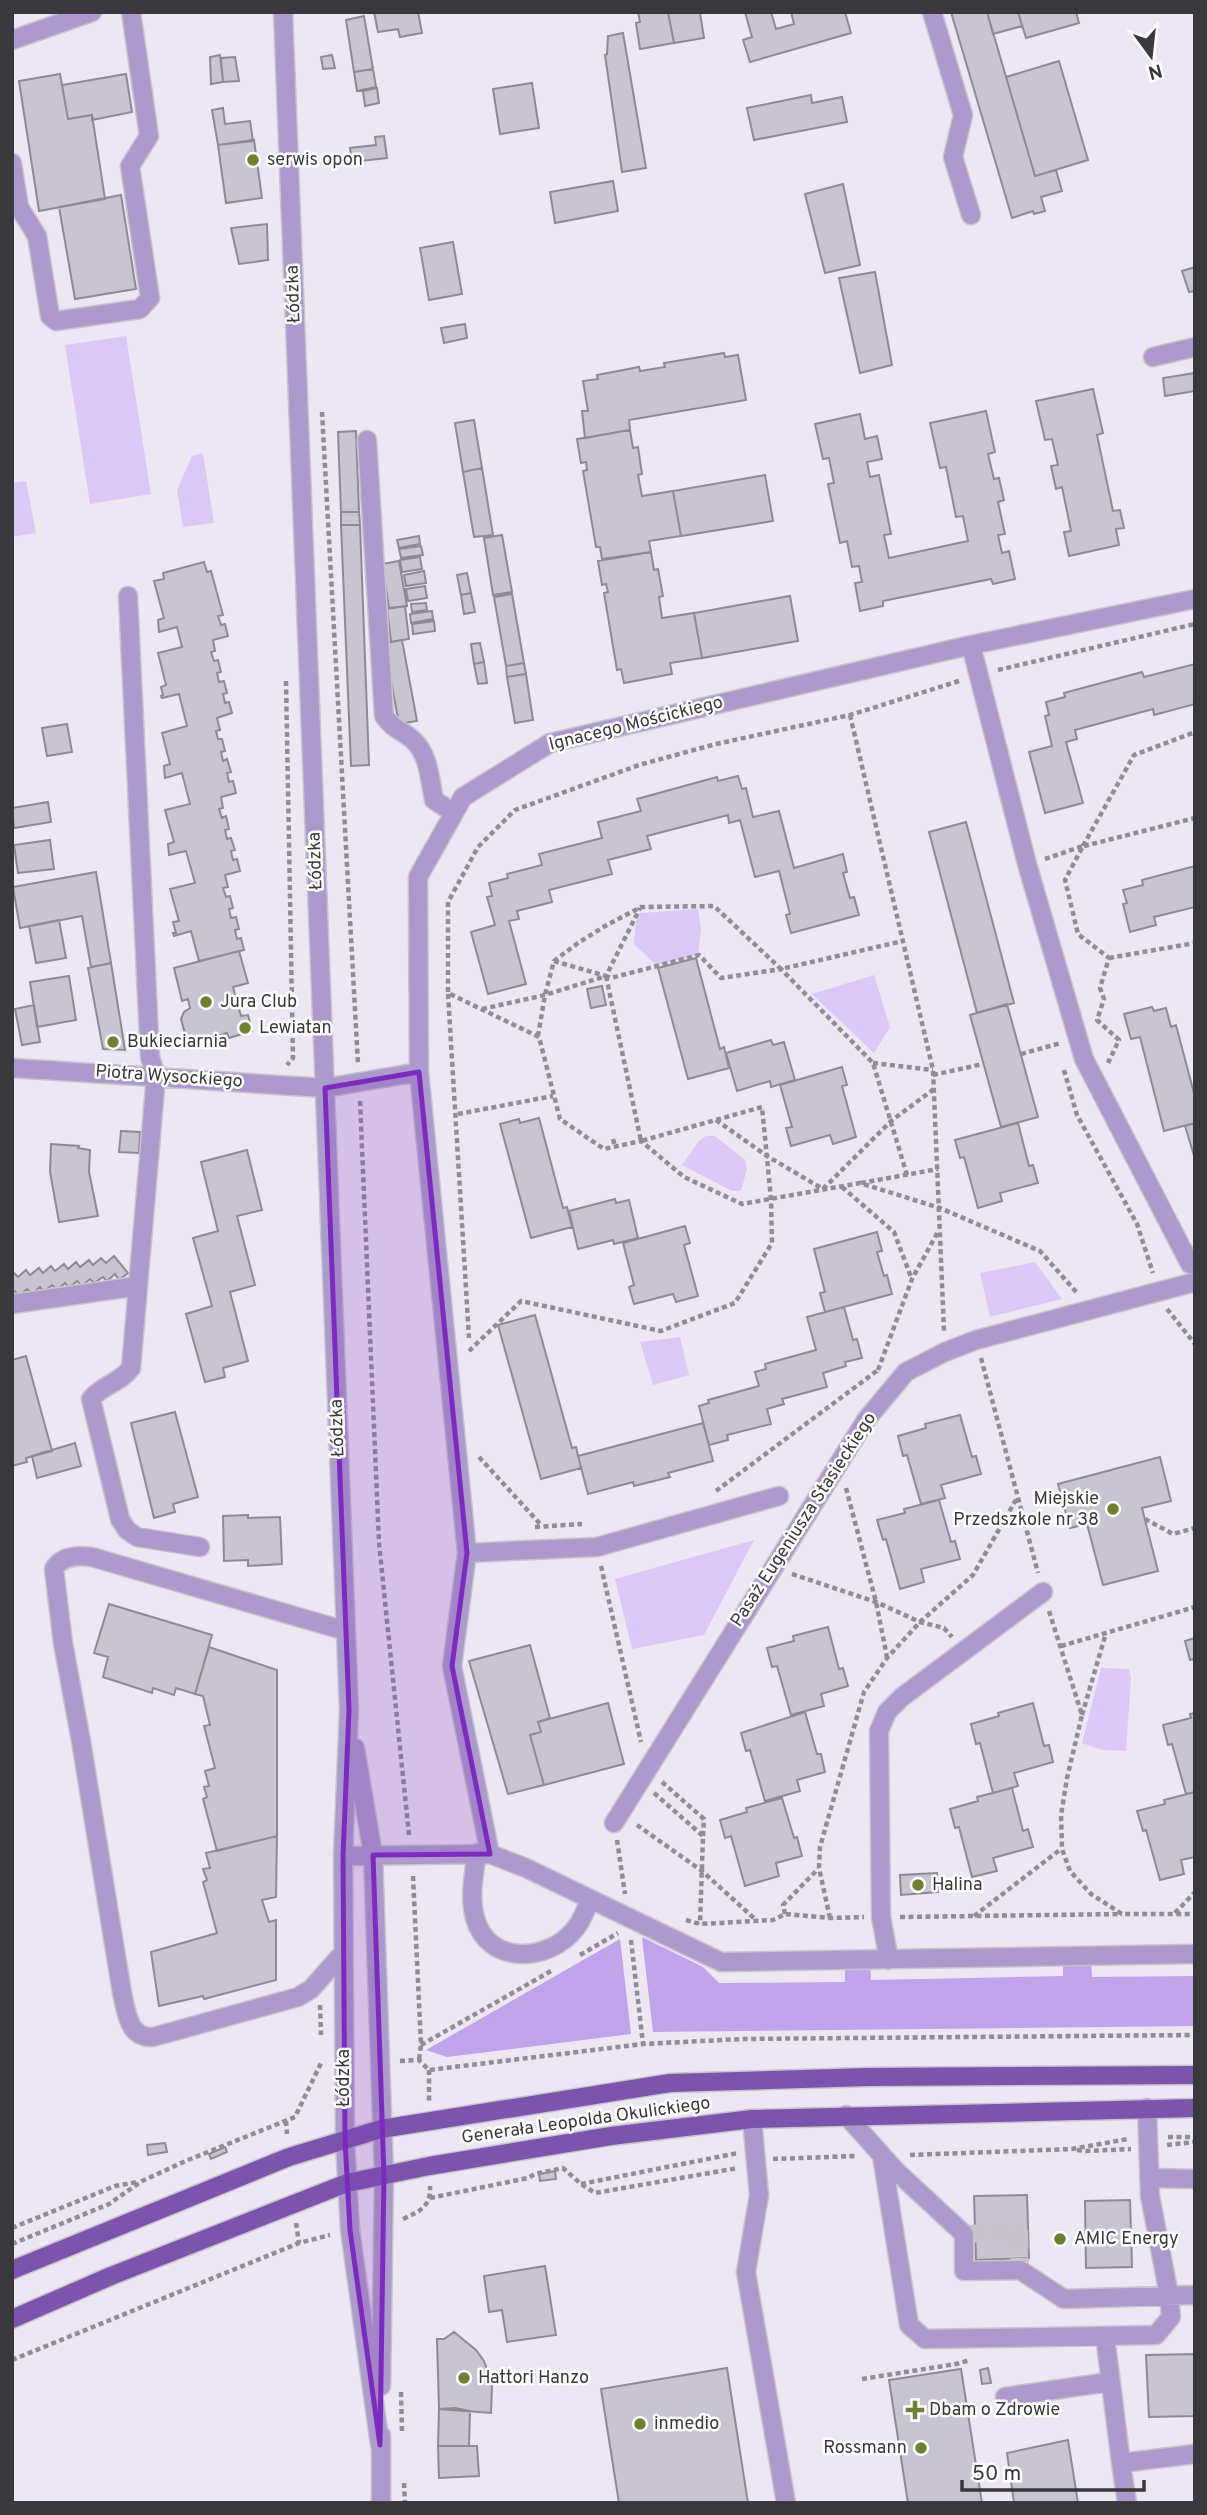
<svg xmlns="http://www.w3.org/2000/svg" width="1207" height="2515" viewBox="0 0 1207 2515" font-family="Overpass,sans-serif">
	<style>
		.green { fill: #dac9f7 }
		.forest { fill: #bfa3eb }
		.building { fill: #c8c4d0; stroke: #8e8a95; stroke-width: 2 }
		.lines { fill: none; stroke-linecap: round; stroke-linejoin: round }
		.minor-tunnel { stroke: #c8c4ce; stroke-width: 18; stroke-dasharray: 18 9; stroke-linecap: butt }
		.minor-casing { stroke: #c8c4ce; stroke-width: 21 }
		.major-casing { stroke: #c8c4ce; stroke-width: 21 }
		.path { stroke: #908d95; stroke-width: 4.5; stroke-dasharray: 5 3.5; stroke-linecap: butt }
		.minor { stroke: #ad9acc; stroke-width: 18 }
		.major { stroke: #7c54ae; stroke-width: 18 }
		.marked { fill: #7b2cbf; fill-opacity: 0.2; stroke: #7b2cbf; stroke-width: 5; stroke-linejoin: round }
		.poi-dot { fill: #6d8132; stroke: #fff; stroke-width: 2.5 }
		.labels { text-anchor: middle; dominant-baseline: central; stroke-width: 5; stroke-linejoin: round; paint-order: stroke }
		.poi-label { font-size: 18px; fill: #39383c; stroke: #fff; text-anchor: start }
		.street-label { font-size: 18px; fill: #39383c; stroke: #fff }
	</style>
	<rect width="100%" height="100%" fill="#ece7f3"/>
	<path class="green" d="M126,336L151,494L90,504L65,345Z
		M203,453L214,523L183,527L177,490L192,456Z
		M26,481L36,533L12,537V483Z
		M698,909L701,929L698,955L656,965L634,944L636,922L640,913Z
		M874,975L890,1027L874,1053L812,994Z
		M706,1136H715L745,1160L747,1169L741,1191H732L682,1165L699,1141Z
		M1035,1262L1062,1299L990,1317L980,1273Z
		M680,1337L689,1375L653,1385L640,1342Z
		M754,1540L704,1635L632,1649L615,1579Z
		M1101,1668L1129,1669L1131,1677L1126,1751L1102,1750L1082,1743Z"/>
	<path class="forest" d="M642,1937L703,1967L719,1983L845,1982V1964H870L871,1980L1063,1976V1960H1091L1092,1977L1195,1976V2026L653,2032Z
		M620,1939L631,2034L447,2057L426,2050Z"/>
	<path class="building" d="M374,12H418L422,33L400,37L398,29L378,32Z
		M638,12H668L674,43L640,49L636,23L640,22Z
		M668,12L700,13L704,38L674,43Z
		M745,12H771L776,29L794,24L791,12H845L851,33L750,62L743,40L752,37Z
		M951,12H987L1035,176L1056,170L1062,191L1041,197L1045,211L1034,214L1033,211L1012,218Z
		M987,12H1018L1022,26L993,34Z
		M1018,12H1076L1079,23L1026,38Z
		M364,16L373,69L354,72L346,20Z
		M623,33L646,168L622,172L605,55L607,54L608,36Z
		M220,55L223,82L211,84L210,57Z
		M332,55L335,68L323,69L321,57Z
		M235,57L239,81L223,82L221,58Z
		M1059,61L1088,160L1035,176L1006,77Z
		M373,69L376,87L357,91L354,72Z
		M60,74L68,119L92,115L105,199L39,211L19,81Z
		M126,74L132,112L92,120V115L68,119L62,85Z
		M532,83L539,128L500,134L493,89Z
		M377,88L379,103L365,106L363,91Z
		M811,95L812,103L842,97L847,122L754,140L747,108Z
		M223,108L225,124L250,121L253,141L218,145L212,110Z
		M384,136L387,158L352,162L350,148L376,145L375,137Z
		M254,140L262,198L226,203L218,145Z
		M613,181L618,211L555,223L550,192Z
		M843,184L860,265L825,273L805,194Z
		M121,195L136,289L75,299L59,207Z
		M267,224L268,260L239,264L231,228Z
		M453,242L462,294L429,300L420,248Z
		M1195,267V291L1189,292L1182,271Z
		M875,272L892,365L860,373L839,278Z
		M465,324L467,338L444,343L441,328Z
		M724,353L725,357L738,355L746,400L629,420L630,430L585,438L582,411H588L583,381L598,379L597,375L639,367L640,371L665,367L664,363Z
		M1195,373V391L1165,396L1163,378Z
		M1093,389L1103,433L1097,435L1113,511L1120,510L1124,528L1116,529L1119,545L1069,556L1064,532L1071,531L1062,487L1056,489L1051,466L1058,465L1052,439L1045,440L1036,401Z
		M986,411L995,452L988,454L994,479L999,478L1004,500L998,502L1005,534L998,535L1002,553L1009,551L1015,579L993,584L991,579L883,601V606L860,611L855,583L862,582L859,566L852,567L847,541L840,543L828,484L834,483L829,458L823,459L815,424L860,414L865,439L877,436L882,459L867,462L870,477L879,475L891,534L884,535L889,558L968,541L963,516L956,517L946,467L940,468L930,423Z
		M474,420L482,468L463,472L455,423Z
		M630,430L633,448L638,447L642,474L638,475L642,496L673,491L681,536L649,541L651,552L602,559L600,547H596L583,471L587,470L586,462L581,463L577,439Z
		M356,431L359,512H341L338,432Z
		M482,468L493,535L474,537L463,472Z
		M765,475L773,521L681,536L673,491Z
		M341,512H359L360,525H341Z
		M341,525H360L369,765L351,766Z
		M502,535L512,592L493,595L484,538Z
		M419,536L420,544L399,548L397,540Z
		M421,546L423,555L401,558L399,549Z
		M651,552L654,570L658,569L663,596L659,597L662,618L694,613L702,658L670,663L672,674L624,683L621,669L617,670L604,593L608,592L606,584L602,585L598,561Z
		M420,557L422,569L402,572L400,560Z
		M399,561L407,606L389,608L382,564Z
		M204,562L207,572L211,571L223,615L218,616L221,625L225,624L228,636L213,640L215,651L211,652L214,661L218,660L221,672L217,673L219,682L224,681L227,693L223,694L225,703L229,702L232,713L217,718L220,730L216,731L218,739H222L225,751L221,752L223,761L227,759L231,772L227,773L229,782L233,781L236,793L221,797L223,808L219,809L222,818L226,816L229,829L225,830L227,839L231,838L235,850L231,851L233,860L237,859L240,871L225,875L228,887L223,888L226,897L230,896L233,908L229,909L231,918L236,917L239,929L235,930L237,939L241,938L244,950L199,961L191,931L174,936L173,933H176L173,922L179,921L170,889L195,883L186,851L169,855L168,844L174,842L165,810L190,804L182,773L165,778L164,766L170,764L162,733L187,726L179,694L162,698L161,696L163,695L161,687L166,685L158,653L182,647L177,627L159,632L158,620L164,618L154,581L164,579L163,573Z
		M424,571L426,583L406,586L404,575Z
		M467,573L471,593L461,595L457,575Z
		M425,586L427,598L408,601L406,589Z
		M471,593L475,612L464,614L461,595Z
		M512,594L524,663L506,666L494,597Z
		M790,596L798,641L702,658L694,613Z
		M426,603L427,610L412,612L411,604Z
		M405,606L409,639L391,642L387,609Z
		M432,611L433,619L411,623L410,614Z
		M434,621L435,631L413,634L412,624Z
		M402,640L417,721L399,724L384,643Z
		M480,643L484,662L474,664L471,644Z
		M484,662L487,683L478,684L474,664Z
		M524,663L526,674L507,677L506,666Z
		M1195,664V704L1154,715L1153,709L1075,730L1077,739L1066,742L1083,803L1045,813L1029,752L1052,746L1045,716L1049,715L1046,702L1065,697L1064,693L1142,672L1144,677Z
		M526,674L533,720L515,723L507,677Z
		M67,724L72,752L47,756L42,728Z
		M738,776L742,789L746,788L753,817L779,811L794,868L843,854L847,872L843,873L850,898L854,897L859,915L791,933L786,915L790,914L779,871L755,877L740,820L729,823L728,815L647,836L651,849L608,860L612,874L549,890L552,902L517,911L519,919L509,921L526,984L488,994L471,932L495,925L487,897L492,896L489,883L508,878L507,874L542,865L539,854L602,838L598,822L641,811L637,799L717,777L718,781Z
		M48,802L51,822L14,828L12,808Z
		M966,822L1014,1003L977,1013L929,832Z
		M50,840L54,869L18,873L14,845Z
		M1195,866V907L1154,917L1156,925L1130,932L1123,904L1127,903L1123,890L1143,885L1142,880Z
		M96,872L111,963L91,967L82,916L20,928L13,887Z
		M59,920L66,958L36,963L29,926Z
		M239,951L248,983L233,987L241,1016L248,1015L252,1031L229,1038L227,1033L188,1044L181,1019L184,1012L190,1008L188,999L182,1001L174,968Z
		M696,958L720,1049L724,1047L729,1068L688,1079L658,968Z
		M111,963L125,1050L103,1049L88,968Z
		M69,976L76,1020L37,1027L30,982Z
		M602,986L606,1005L591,1008L587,989Z
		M1007,1004L1038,1117L1001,1127L970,1015Z
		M34,1005L40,1042L22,1045L15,1009Z
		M1152,1007L1154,1011L1166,1008L1171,1027L1176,1025L1195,1097V1123L1164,1131L1140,1037L1131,1039L1124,1014Z
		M771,1040L773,1045L784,1042L795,1080L771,1087L770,1081L737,1091L726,1053Z
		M842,1067L847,1085L842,1086L856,1137L833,1144L830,1135L791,1146L786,1128L792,1127L780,1085Z
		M539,1118L563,1208L567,1207L572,1227L531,1238L500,1124L519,1119L520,1123Z
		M1018,1123L1029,1166L1033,1165L1038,1183L1000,1193L1002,1201L978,1208L964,1157L960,1158L955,1140Z
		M1195,1123V1159L1185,1126Z
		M121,1131L140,1132L139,1153L119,1152Z
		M51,1144L79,1146L78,1148L90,1150L89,1172L98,1216L59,1222L50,1172Z
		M247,1150L262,1210L237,1216L255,1285L230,1292L248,1361L223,1368L225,1377L205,1382L186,1314L212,1306L193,1238L218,1231L201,1162Z
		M615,1199L616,1203L629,1200L638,1238L614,1244L613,1240L578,1249L569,1211Z
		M685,1226L690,1243L684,1245L698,1296L676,1302L673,1294L634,1304L629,1287L634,1285L623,1243Z
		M877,1232L882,1251L877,1252L884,1276L887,1275L892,1294L825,1312L820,1293L825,1292L814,1249Z
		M114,1256L128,1273L119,1280L115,1274L107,1281L103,1277L94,1283L90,1279L82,1286L77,1281L69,1288L65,1283L57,1290L52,1285L44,1292L40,1287L32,1294L27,1289L19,1296L15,1291L12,1293L13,1272L18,1277L26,1270L30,1275L39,1268L43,1273L51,1266L55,1271L64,1264L68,1269L76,1262L80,1267L89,1260L93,1265L101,1258L106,1263Z
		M844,1307L853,1340L857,1339L862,1358L845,1362L846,1366L823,1373L827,1387L782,1399L784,1404L767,1409L771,1424L727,1435L728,1440L709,1445L699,1406L709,1403L708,1400L759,1386L755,1372L766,1369L765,1364L816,1350L807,1317Z
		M535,1315L572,1448L576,1447L581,1468L541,1479L498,1325Z
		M26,1356L52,1451L26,1458L27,1462L12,1466V1360Z
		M175,1412L198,1497L173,1504L175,1512L154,1518L131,1423Z
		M960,1415L972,1457L976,1456L981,1474L941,1485L945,1498L921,1504L907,1455L903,1456L898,1436L926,1428L925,1424Z
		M703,1423L713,1461L668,1473L670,1477L634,1486L633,1482L588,1494L578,1456Z
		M75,1443L81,1466L37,1478L32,1456Z
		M1160,1457L1171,1501L1142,1508L1158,1571L1103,1585L1087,1524L1070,1528L1058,1484Z
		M939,1500L951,1542L955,1541L960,1559L921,1569L924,1582L900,1589L886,1539L883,1540L877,1520L905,1513L904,1509Z
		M248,1515V1518L280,1517L282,1564L248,1566V1560L224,1561L223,1516Z
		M109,1604L212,1635L195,1694L176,1688L174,1695L153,1688L152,1693L103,1677L108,1657L94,1653Z
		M828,1627L839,1669L843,1668L848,1686L821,1694L824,1706L791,1715L777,1666L772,1667L767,1648L794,1641L793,1636Z
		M1195,1638V1664L1194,1659L1190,1660L1185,1641Z
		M530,1645L550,1718L538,1722L541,1732L530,1735L544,1785L508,1794L469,1661Z
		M209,1647L277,1670V1836L217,1851L203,1799L207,1797L204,1787L209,1786L205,1771L215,1768L204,1726L210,1725L203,1696L195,1694Z
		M608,1703L624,1764L544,1785L530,1735L541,1732L538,1722Z
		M1033,1703L1044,1746L1049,1745L1053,1762L1014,1773L1018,1786L993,1793L980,1743L976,1744L971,1724L999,1716L998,1713Z
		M805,1712L817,1754H821L825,1772L797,1780L800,1791L765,1801L750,1750L746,1751L741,1733Z
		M1195,1713V1792L1186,1794L1172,1744L1168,1745L1163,1725L1191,1718L1190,1714Z
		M1012,1788L1023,1831L1028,1829L1033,1847L993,1858L997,1871L972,1877L959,1827L955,1828L950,1809L978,1801L977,1797Z
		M1195,1792V1857L1181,1860L1184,1874L1160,1880L1146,1830L1143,1831L1137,1811L1165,1804L1164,1800Z
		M782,1798L794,1838L797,1837L802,1856L776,1863L779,1876L745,1886L731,1836L725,1838L720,1820L747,1812L746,1808Z
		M277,1836L276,1897L262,1900L269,1922L276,1920V1980L204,1999L203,1996L159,2006L151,1952L217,1933L203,1882L207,1880L203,1869L210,1868L206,1853Z
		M937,1873L938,1892L901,1895L900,1875Z
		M165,2143L167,2152L148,2155L147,2145Z
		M225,2147L227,2152L211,2159L209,2154Z
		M555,2171L556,2179L540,2181L539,2174Z
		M1027,2195L1029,2258L976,2260L974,2196Z
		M1130,2200L1132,2267L1086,2268L1085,2201Z
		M545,2266L556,2335L507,2342L502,2310L489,2312L484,2276Z
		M454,2332L476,2350L484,2361L492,2383L491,2413L439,2409L437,2339H444Z
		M1195,2354V2416L1149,2417L1146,2355Z
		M727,2368L748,2503H619L601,2389Z
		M988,2368L991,2383L982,2384L980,2370Z
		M961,2369L982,2503H908L889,2380Z
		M455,2408L470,2411L469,2446H438L439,2409Z
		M1068,2440L1078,2503H1014L1007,2453Z
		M438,2446H477L479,2476L439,2478Z"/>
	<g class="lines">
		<path class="minor-tunnel" d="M964,2234L1019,2232L1020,2270"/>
		<g class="minor-casing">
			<path id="minor" d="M283,12L349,1710L343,1856L345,2140L350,2230L380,2445
				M932,12L963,115L953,157L971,215
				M12,40L92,12
				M12,163L19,207L37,236L50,316L56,321L140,309L150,298L130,166L149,136L131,12
				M1153,357L1195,347
				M367,440L384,716C394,731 403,730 414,741C429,755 430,781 434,800L454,813
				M128,596L150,1057L156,1076L131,1368C120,1383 102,1385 91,1399L120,1519L127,1530L137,1537L200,1547
				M971,645L1027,864L1084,1059L1190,1264
				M12,1068L325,1088L419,1072
				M12,1304L138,1286
				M467,1553L597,1547L779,1496
				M355,1748L373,1855L384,2175L381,2386
				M614,1823L866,1420L906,1372L945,1352L976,1340L1195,1282
				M477,1853C474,1874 469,1897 475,1918C488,1966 549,1962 575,1929C582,1921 586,1909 590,1900
				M490,1854L452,1666L467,1553L419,1072L418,877L463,797L550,743L971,645L1195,599
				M343,1856L490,1854L526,1868L721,1962L1195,1954
				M344,1952L311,1989L298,1997L153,2037C128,2038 127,2013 122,1993L81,1741L63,1643L54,1569C62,1555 78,1555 92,1557L346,1631
				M889,1960L881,1917L879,1731L887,1712L902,1697L1043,1592
				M846,2115L896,2171L964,2234V2271L1020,2270L1064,2299L1195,2295
				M752,2119L759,2195L746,2272L786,2503
				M882,2156L909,2325L925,2339L1156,2335L1171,2317L1169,2295L1150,2196L1147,2108
				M1149,2178L1195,2179
				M1105,2336L1121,2463L1195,2454
				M1005,2397L1109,2382
				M381,2435V2503
				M1121,2463L1127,2503"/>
		</g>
		<g class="major-casing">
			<path id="major" d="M12,2270L289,2157L381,2129L670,2083L868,2077L1195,2075
				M12,2319L111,2276L347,2183L429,2166L611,2136L752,2119L1195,2108"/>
		</g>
		<path class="path" d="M322,412L358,1064
			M998,670L1195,624
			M286,681L293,1058L287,1065
			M959,681L850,715L716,744L639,765L515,810L478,847L448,902V993L539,1037L560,1119L604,1149L641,1141L684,1177L742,1204L860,1183L940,1208L1040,1251L1078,1294
			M850,715L933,1070L944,1331
			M1083,846L1134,755L1195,732
			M1084,846L1195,818
			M1045,859L1083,846L1065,880L1078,934L1109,958L1100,988L1104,999L1097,1020L1119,1040L1108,1063
			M1109,958L1195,943
			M554,961L606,976L640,908
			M448,994L469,1338
			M482,1009L545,995L606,976L611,978L699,955L721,978L781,969L873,1063L907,1175
			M538,1036L545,995L554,961L578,943L605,926L641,907L714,906L781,969L903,941
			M1021,1054L1061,1043
			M873,1063L933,1070
			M1064,1070L1077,1115L1137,1224L1153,1273
			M933,1075L983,1064
			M360,1101L379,1543L409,1835
			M458,1114L553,1096
			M716,1120L767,1156L823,1189L891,1121L934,1089
			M613,1139L615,1146
			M861,1183L938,1169
			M842,1187L894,1232L911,1277
			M1167,1309L1195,1344
			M469,1351L521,1301L661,1331L735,1303L772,1243L771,1199L762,1107L641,1141L606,976
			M981,1358L1038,1573
			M878,1370L912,1279L939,1230
			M479,1457L542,1526
			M846,1488L876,1602L887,1657
			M716,1491L878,1370L877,1372
			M1145,1519L1173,1534L1195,1528
			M535,1527L582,1524
			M601,1566L641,1742
			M792,1574L876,1602L920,1622L944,1628L952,1637
			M1049,1611L1082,1715L1067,1778L1061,1815L1062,1849L1070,1871L1091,1894L1122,1914H1195
			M1061,1646L1195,1607
			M1082,1715L1106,1633
			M662,1782L704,1819L703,1836
			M654,1793L703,1836L700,1924
			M637,1825L702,1871L756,1920
			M617,1840L625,1894
			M413,1876L421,2045L419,2060
			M1175,1913L1195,1892
			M785,1914L783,1905L818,1869
			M974,1916L1061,1849
			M900,1917L1122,1914
			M830,1918L819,1868L820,1847L864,1692L887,1658L920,1622L973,1575L1017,1498
			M686,1920L700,1924L773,1920L785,1914L830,1918L864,1917
			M631,1940L643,2044
			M580,1955L618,1933
			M320,2005L321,2035
			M421,2045L551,1971
			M400,2061L419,2060L429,2070L643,2044L742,2039L1195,2035
			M429,2070V2101
			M286,2121L287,2134
			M1168,2137H1195
			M1167,2145L1195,2142
			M1077,2150L1086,2151L1131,2149
			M910,2155L1072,2149L1128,2139
			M773,2159L856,2156
			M581,2184L738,2153
			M430,2198L528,2178L535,2174L563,2168L581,2184L595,2193L738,2168
			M403,2219C420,2211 431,2207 430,2186
			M296,2223L299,2243
			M12,2228L115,2186L137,2182
			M12,2244L109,2204L142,2181L188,2160L295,2117L322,2061
			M12,2360L299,2243L330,2235
			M862,2379L956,2364L970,2360
			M401,2392L402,2432
			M404,2483L405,2503"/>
		<use href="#minor" class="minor"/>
		<use href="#major" class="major"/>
	</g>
	<path class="marked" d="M419,1072L467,1553L452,1666L490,1854L373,1855L384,2175L380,2445L350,2230L345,2140L343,1856L349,1710L325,1088Z"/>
	<g class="poi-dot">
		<circle cx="253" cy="160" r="7"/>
		<circle cx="206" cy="1002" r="7"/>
		<circle cx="245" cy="1028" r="7"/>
		<circle cx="113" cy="1042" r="7"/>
		<circle cx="1113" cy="1509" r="7"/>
		<circle cx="918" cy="1885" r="7"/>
		<circle cx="1060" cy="2239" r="7"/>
		<circle cx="464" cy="2378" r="7"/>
		<path d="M911.5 2399.5h7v7h7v7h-7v7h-7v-7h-7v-7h7z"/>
		<circle cx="640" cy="2424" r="7"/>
		<circle cx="921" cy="2448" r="7"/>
	</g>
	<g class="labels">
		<g class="poi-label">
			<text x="267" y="160">serwis opon</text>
			<text x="220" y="1002">Jura Club</text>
			<text x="259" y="1028">Lewiatan</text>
			<text x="127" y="1042">Bukieciarnia</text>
			<text x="1099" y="1499" text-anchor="end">Miejskie<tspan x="1099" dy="21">Przedszkole nr 38</tspan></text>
			<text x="932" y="1885">Halina</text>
			<text x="1074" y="2239">AMIC Energy</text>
			<text x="478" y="2378">Hattori Hanzo</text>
			<text x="929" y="2410">Dbam o Zdrowie</text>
			<text x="654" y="2424">inmedio</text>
			<text x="907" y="2448" text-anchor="end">Rossmann</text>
		</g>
		<g class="street-label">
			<text transform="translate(294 294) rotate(-92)">Łódzka</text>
			<text transform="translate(636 724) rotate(-14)">Ignacego Mościckiego</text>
			<text transform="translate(316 861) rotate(-92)">Łódzka</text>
			<text transform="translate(169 1077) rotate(4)">Piotra Wysockiego</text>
			<text transform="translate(338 1428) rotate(-92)">Łódzka</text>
			<text transform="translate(804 1520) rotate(-57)">Pasaż Eugeniusza Stasieckiego</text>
			<text transform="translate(344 2078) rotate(-90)">Łódzka</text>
			<text transform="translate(586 2121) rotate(-8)">Generała Leopolda Okulickiego</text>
		</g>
	</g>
	<rect width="1207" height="2515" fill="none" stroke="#39383c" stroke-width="28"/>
	<g transform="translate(1151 56) rotate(165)" stroke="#ffffff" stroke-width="5" paint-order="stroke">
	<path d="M0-5L12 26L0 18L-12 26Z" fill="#39383c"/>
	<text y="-10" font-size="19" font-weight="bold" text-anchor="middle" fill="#39383c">N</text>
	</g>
	<path d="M962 2480v10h182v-10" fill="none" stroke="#39383c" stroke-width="3.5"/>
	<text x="972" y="2480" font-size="21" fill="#39383c" stroke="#ffffff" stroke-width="5" paint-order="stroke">50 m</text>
</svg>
